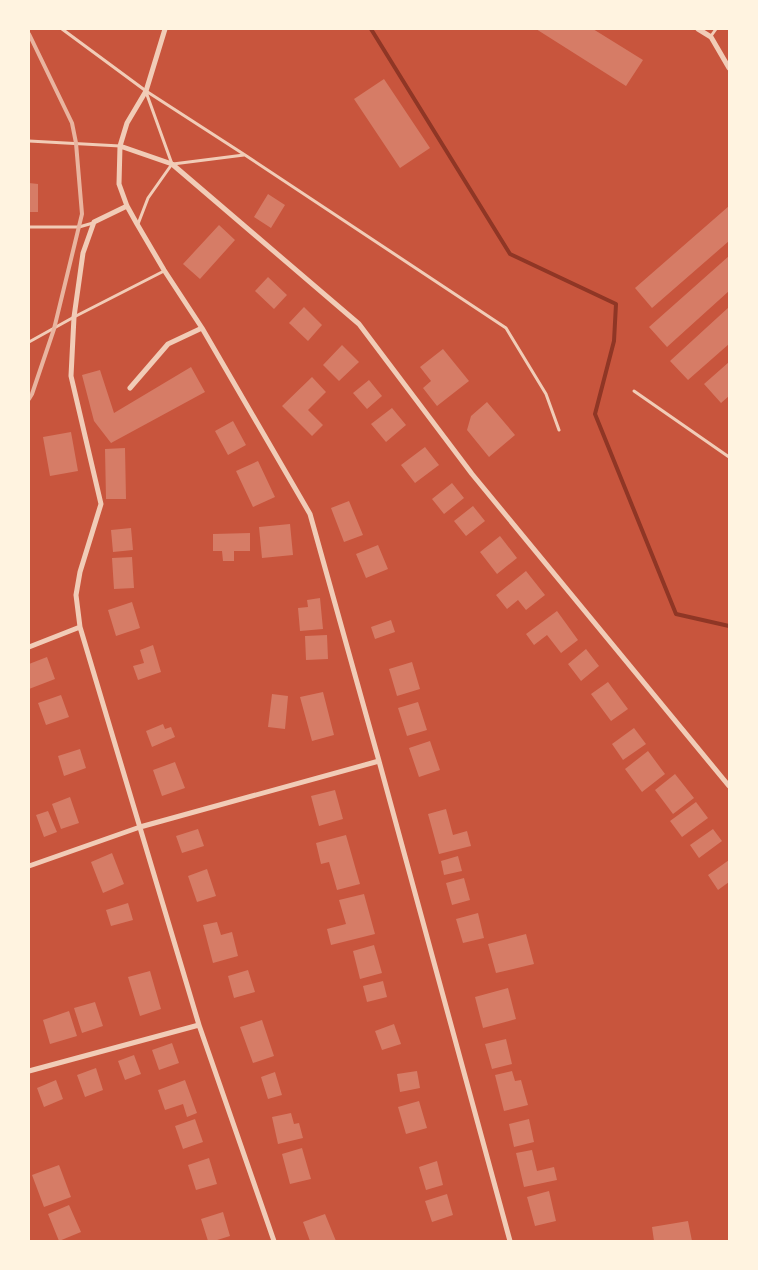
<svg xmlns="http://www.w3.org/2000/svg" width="758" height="1270" viewBox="0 0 758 1270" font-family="'Nunito Sans',sans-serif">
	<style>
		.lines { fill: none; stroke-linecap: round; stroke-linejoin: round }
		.stream { stroke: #8f3625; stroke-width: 4 }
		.building { fill: #d67c66 }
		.service { stroke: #f1ccb7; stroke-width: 3 }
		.minor { stroke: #f1ccb7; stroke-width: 5 }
		.rail { stroke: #e9b49f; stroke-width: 4 }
	</style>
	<rect width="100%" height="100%" fill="#c8553d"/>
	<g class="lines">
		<path class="stream" d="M371,29L510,254L616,304L614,341L595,414L676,614L729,626"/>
	</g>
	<path class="building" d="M536,29H593L643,60L626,86Z
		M384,79L430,148L400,168L354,99Z
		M29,183L38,184V212H29Z
		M268,194L285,205L271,228L254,217Z
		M729,206V241L652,308L635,288Z
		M219,225L235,240L200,279L183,264Z
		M729,256V291L667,347L649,327Z
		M268,277L287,295L274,309L255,291Z
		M304,307L322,325L308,341L289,323Z
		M729,307V344L688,380L670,361Z
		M342,345L359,362L339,381L323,365Z
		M443,349L469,381L437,406L423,388L431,381L420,367Z
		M729,362V396L721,403L704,384Z
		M191,367L205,392L111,443L94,421L82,375L100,370L114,413Z
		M312,377L326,392L308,410L323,425L312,436L282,406Z
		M369,380L382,396L367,409L353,393Z
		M487,402L515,435L489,457L467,430L471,416Z
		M392,408L406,425L386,442L371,424Z
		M233,421L246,445L228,455L215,431Z
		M71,432L78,471L50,476L43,437Z
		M425,447L439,465L415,483L401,465Z
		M125,448L126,499H106L105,449Z
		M258,461L275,497L253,507L236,471Z
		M452,483L464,498L444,514L432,499Z
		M349,501L363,535L344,542L331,508Z
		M473,506L485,521L466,536L454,521Z
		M290,524L293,555L262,558L259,527Z
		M131,528L133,550L113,552L111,530Z
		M250,533V551H234V561H223L222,551H213V534Z
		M500,536L517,558L497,574L480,552Z
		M378,545L388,569L366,578L356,554Z
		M132,557L134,588L114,589L112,558Z
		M526,571L545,595L526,610L518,600L507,609L496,595Z
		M320,598L323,629L300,631L298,608L308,607L307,600Z
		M132,602L140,628L116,636L108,610Z
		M557,611L578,640L561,653L547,635L534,645L526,634Z
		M391,620L395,632L375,639L371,627Z
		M327,635L328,659L306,660L305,636Z
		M153,645L161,672L138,680L133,666L144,663L140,650Z
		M586,649L599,666L581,681L568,664Z
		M47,657L55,679L29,689V664Z
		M412,662L420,689L397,696L389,669Z
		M608,682L628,709L611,721L591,694Z
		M323,692L334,735L312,741L300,697Z
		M272,694L288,696L285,729L268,727Z
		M61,695L69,717L46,725L38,703Z
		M418,702L427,730L407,736L398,708Z
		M163,724L165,729L171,727L175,737L152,747L146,731Z
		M634,728L646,744L623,760L612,744Z
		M430,741L440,770L419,777L409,748Z
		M80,749L86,768L64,776L58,756Z
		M648,751L665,774L642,792L625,769Z
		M175,762L185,788L162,796L153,770Z
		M675,774L694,798L673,814L655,790Z
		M335,790L343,819L319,826L311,796Z
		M70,797L79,823L61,829L52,804Z
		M696,802L708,818L682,837L670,821Z
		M446,809L453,835L467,831L471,846L439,854L428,814Z
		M48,811L57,832L44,837L36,815Z
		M198,829L204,846L182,853L176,836Z
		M713,829L722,841L699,858L690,845Z
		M346,835L360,884L337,890L329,862L321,864L316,843Z
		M112,853L124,884L103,893L91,862Z
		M458,856L462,871L444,875L441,861Z
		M729,860V882L718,890L708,875Z
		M207,869L216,896L197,902L188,876Z
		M464,878L470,900L452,905L446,883Z
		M364,894L375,934L331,945L327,929L346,924L339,900Z
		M128,903L133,920L111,926L106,910Z
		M478,913L484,938L463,943L456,919Z
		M217,922L221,935L232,932L238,956L213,963L203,925Z
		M526,934L534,964L496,973L488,944Z
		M374,945L382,973L360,979L353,951Z
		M248,970L255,992L234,998L228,976Z
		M150,971L161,1009L140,1016L128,977Z
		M383,981L387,997L367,1002L363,986Z
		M508,988L516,1019L483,1028L475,997Z
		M95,1002L103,1026L82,1033L74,1008Z
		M69,1011L77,1036L50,1044L43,1020Z
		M262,1020L274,1056L253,1063L240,1027Z
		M394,1024L401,1044L382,1050L375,1031Z
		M506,1039L512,1064L492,1069L485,1044Z
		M172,1043L179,1063L159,1070L152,1050Z
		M134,1055L141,1074L125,1080L118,1061Z
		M96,1068L103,1090L85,1097L77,1075Z
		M417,1071L420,1088L400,1092L397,1074Z
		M512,1071L515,1081L521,1080L528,1105L504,1111L495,1075Z
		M275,1072L282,1095L268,1099L261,1077Z
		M56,1080L63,1099L44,1107L37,1088Z
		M185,1080L197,1113L187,1117L183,1104L165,1110L158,1090Z
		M419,1101L427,1128L406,1134L398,1107Z
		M291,1113L294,1124L299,1123L303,1138L278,1144L272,1117Z
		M195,1119L203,1142L183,1149L175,1126Z
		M529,1119L534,1142L514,1147L509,1124Z
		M302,1148L311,1179L290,1184L282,1154Z
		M532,1150L537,1171L554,1167L557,1180L524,1187L516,1153Z
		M209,1158L217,1184L196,1190L188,1165Z
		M437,1161L443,1185L426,1190L419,1167Z
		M59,1165L71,1197L44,1207L32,1175Z
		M549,1191L556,1221L535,1226L527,1197Z
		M447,1194L453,1215L432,1222L425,1201Z
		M69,1205L81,1232L59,1241L48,1214Z
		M223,1212L230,1236L214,1241H208L201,1219Z
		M325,1214L336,1241H310L303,1222Z
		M688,1221L692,1241H654L652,1227Z"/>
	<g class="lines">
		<path class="service" d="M62,29L146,91L245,155L506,328L546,394L559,430
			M711,36L716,29
			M29,141L120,146
			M173,164L244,155
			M138,224L148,198L172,164L146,92
			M29,227H79L93,223
			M29,342L74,317L164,271
			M634,391L729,457"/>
		<path class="minor" d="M165,29L146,91L127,123L120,146L119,184L127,206L137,224L164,270L202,328L310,514L379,761L510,1241
			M698,29L711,37L729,68
			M120,146L172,164L359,324L472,474L729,786
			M127,206L94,222L83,253L74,317L71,376L101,504L80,572L76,595L80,627L199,1025L274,1241
			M130,388L168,344L202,328
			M29,647L80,627
			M29,866L140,827L379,761
			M29,1071L199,1025"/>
		<path class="rail" d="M29,34L72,123L76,143L82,214L54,329L32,394L29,399"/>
	</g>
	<rect width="758" height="1270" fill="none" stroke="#fff3e0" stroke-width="60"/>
</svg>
